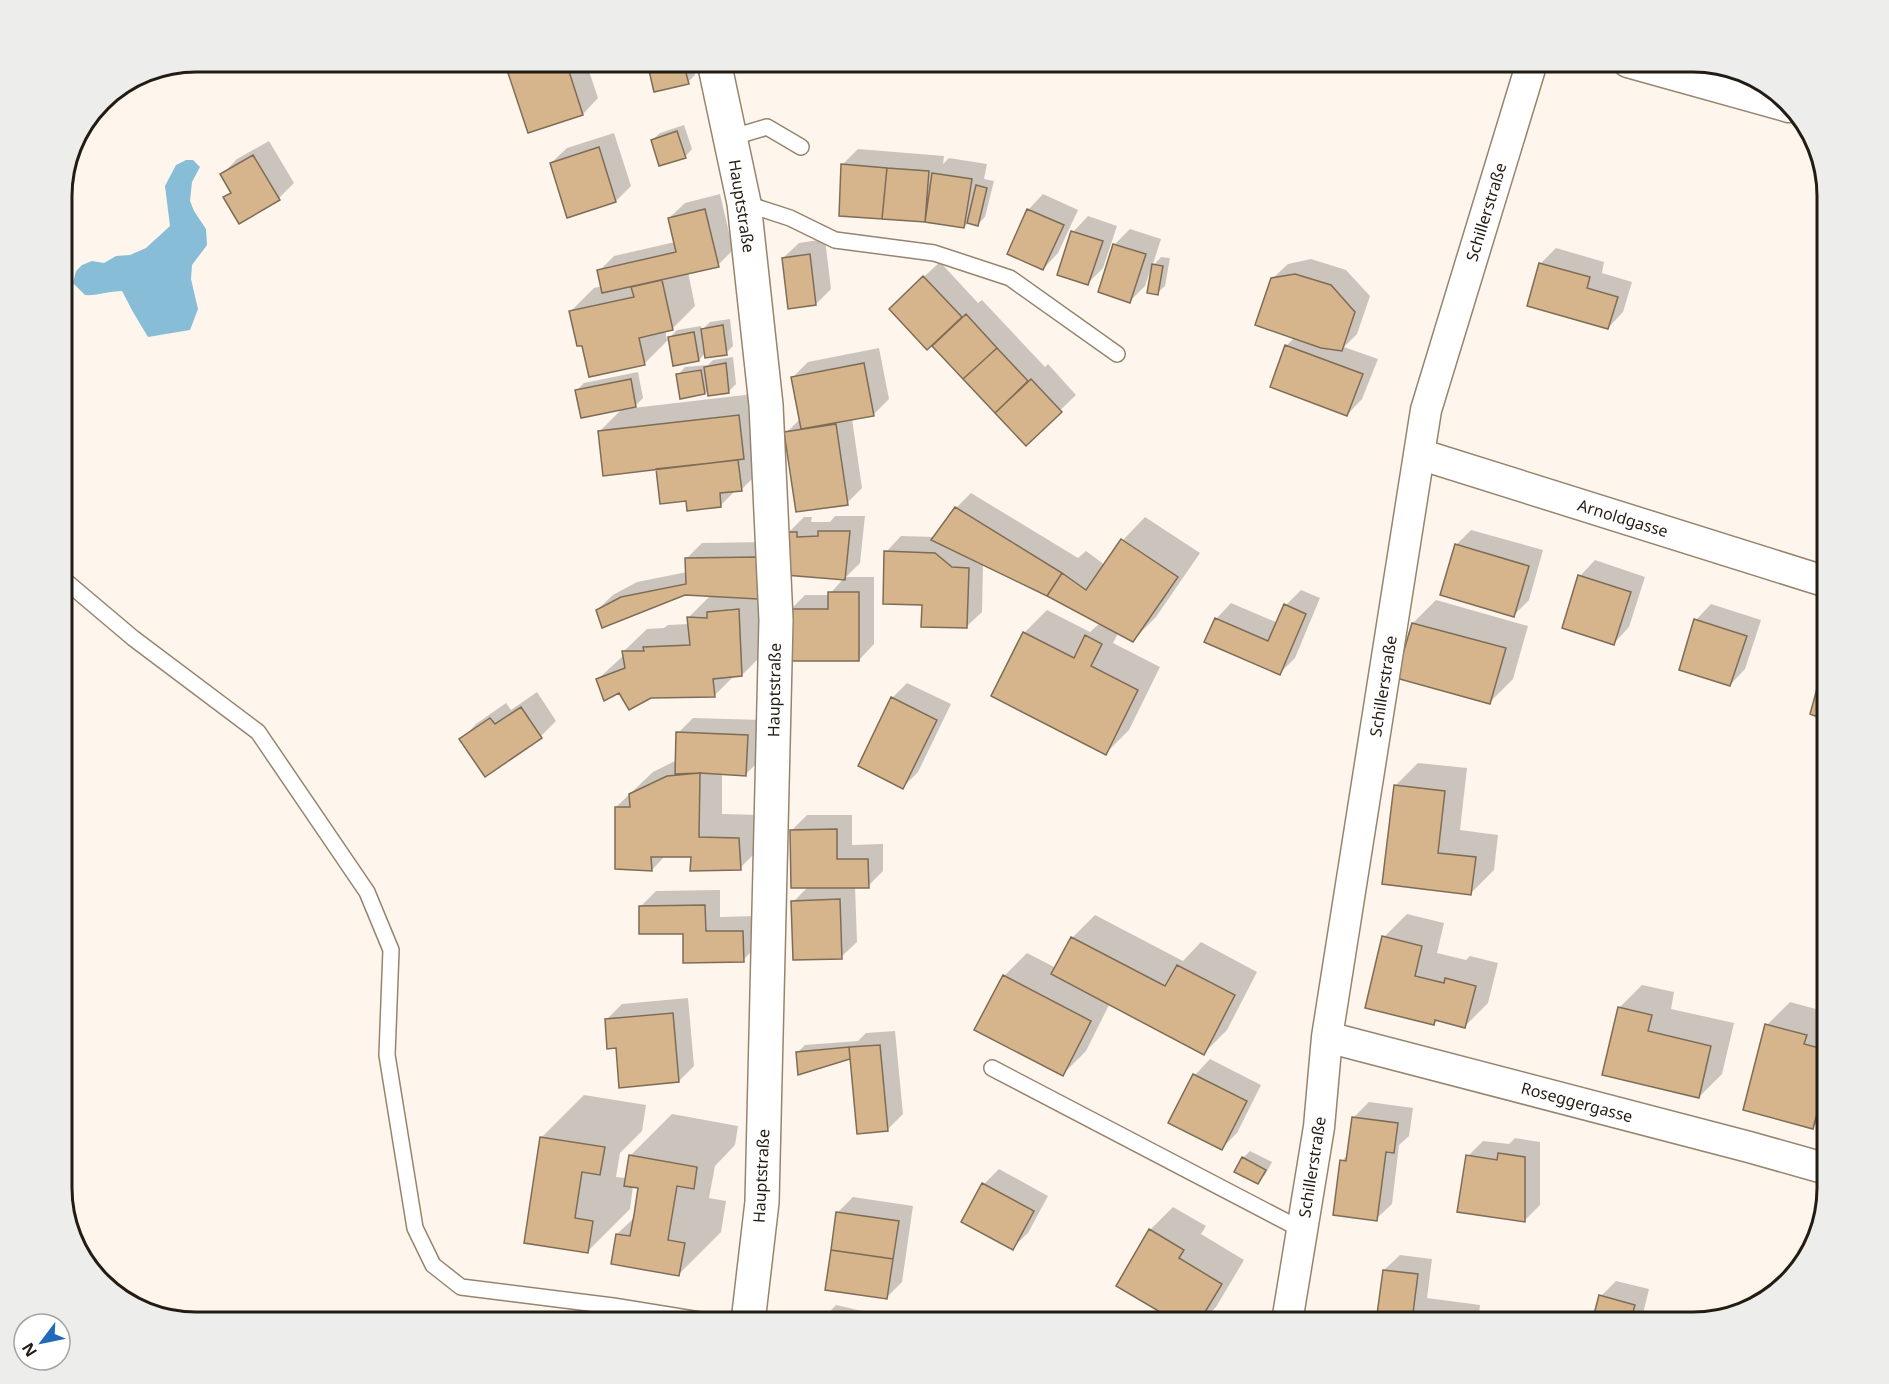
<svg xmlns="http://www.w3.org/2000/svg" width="1889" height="1384" viewBox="0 0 1889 1384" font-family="'Noto Sans',sans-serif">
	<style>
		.water { fill: #87bdd6 }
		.shadow { fill: #0003 }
		.building { fill: #d6b48c; stroke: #7f6c56; stroke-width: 1.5 }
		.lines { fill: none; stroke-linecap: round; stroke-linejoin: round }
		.service-casing { stroke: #97846e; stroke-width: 18 }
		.minor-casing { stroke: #97846e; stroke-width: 33 }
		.tertiary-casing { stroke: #97846e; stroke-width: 36 }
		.service { stroke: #fff; stroke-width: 15 }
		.minor { stroke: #fff; stroke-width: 30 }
		.tertiary { stroke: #fff; stroke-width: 33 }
		.labels { text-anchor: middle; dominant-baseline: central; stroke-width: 6; stroke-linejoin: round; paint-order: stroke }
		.street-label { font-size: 16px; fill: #231c12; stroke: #fff }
		.rim { fill: none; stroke: #231c12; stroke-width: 3 }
	</style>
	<rect width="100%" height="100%" fill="#fef6ec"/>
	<path class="water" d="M186,160H193L200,167L192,182L190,201L194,211L206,229L207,245L192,265L191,279L198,309L190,330L148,337L133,312L122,291C109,291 97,296 85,295L73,283L76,271L82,265L92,261L104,263L116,256L130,255L146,248L170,226L165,186L176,165Z"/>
	<path class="shadow" d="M518,62H586L598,98L583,114L509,71Z
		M649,62H692L695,75L688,82L656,90Z
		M745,62H796L790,67L746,66Z
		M684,125L692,149L685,157L652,140L660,133Z
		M614,133L631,186L616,201L551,163L567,148Z
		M269,141L294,183L279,198L240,222L225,198L232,191L222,175L237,159Z
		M858,149L944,156L943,164L949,158L987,164L984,179L994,181L985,217L978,224L969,222L964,227L925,220L842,165Z
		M720,194L733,250L718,265L688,272L695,306L672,329L665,330L667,340L677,330L701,326L702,330L710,322L730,319L733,346L726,353L706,352L699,360L670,338L644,364L583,344L571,311L594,288L602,286L599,271L614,256L675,242L669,218L685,203Z
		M1043,194L1078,210L1058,253L1043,269L1028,210Z
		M1088,216L1117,226L1103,268L1088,283L1073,232Z
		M1130,229L1161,239L1152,267L1161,257L1170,258L1165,286L1157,293L1153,268H1151L1145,286L1130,301L1114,245Z
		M825,239L831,289L816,304L783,258L799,243Z
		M1556,248L1604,262L1602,273L1632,282L1623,312L1608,328L1540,264Z
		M1311,259L1346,270L1370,296L1357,334L1344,347L1378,359L1362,399L1347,415L1286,346L1295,337L1272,279L1288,264Z
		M940,262L978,303L982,300L1045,367L1048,364L1076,395L1026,443L932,344L906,293Z
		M879,348L889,399L873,415L852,419L862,488L847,503L786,433L801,418L793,377L808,362Z
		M733,357L736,384L729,391L709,389L705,393L678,375L685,367L708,365L713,360Z
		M638,372L643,398L633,408L762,393L757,474L741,490H736L720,506L687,500L658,468L599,432L623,408L576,391L584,383Z
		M971,493L1078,558L1086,551L1105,565L1123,540L1145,517L1200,553L1156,617L1133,640L1118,633L1113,643L1160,667L1129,730L1106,753L1024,633L1047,610L1090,632L1100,623L983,564L982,612L966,627L924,604L886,552L901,536L935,537L956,508Z
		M835,516H865L860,563L846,577H874V644L859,660L790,610L805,595H829L843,579L788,533L804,517H812L811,522H830Z
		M1471,530L1543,550L1529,600L1514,615L1456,545Z
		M772,542L765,652L742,675H735L715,695L651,696L620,691L598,679L624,655V651L647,629L664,628L668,625L689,624V617L711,595L685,594L597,610L613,595L637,582L687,572V558L702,543Z
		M1595,560L1645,577L1629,627L1614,643L1580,576Z
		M1301,590L1320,598L1295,658L1280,673L1216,619L1231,603L1278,623L1286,605Z
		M1436,600L1528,626L1513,679L1490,702L1398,677L1413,623Z
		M1711,604L1761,620L1745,669L1730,685L1696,620Z
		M1827,657V719L1812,713Z
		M907,683L951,704L918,772L903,787L892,698Z
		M537,692L556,721L541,736L485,775L461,740L476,724L506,703L511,710Z
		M693,718L763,720L761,759L746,774L722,773V814L761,815L763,845L740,868L693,855H666L652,870L616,807L653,772L677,760L678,733Z
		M1418,763L1467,768L1460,830L1498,835L1494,870L1471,893L1384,882L1395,786Z
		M807,815H852V845L883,844V871L868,886H855L857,942L841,957L793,902L808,887L792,830Z
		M720,890V917L758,916V945L743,960L641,906L656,891Z
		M1407,914L1444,923L1437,953L1466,960L1470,956L1498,963L1488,1003L1465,1026L1438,1020L1434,1024L1384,937Z
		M1095,915L1183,961L1201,942L1257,972L1227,1030L1204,1053L1110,1003L1086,1051L1063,1074L1004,976L1027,953L1056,968L1072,938Z
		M1642,985L1674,992L1671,1009L1734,1023L1722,1074L1699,1097L1619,1008Z
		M688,998L694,1066L679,1081L618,1047L606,1020L622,1004Z
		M1790,1002L1827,1012V1113L1813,1127L1767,1025Z
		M895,1031L903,1114L887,1130L851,1057L799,1073L797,1053L805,1045L858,1041L866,1033Z
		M1210,1059L1261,1085L1237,1133L1221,1149L1195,1075Z
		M584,1095L646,1105L642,1131L620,1153L616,1177L627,1178L630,1156L672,1114L738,1126L735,1145L715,1166L709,1198L726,1201L721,1232L679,1274L617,1234L635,1217L640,1187L633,1186L630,1209L588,1251L542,1137Z
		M1369,1102L1413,1108L1409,1136L1399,1145L1392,1204L1376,1219L1342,1161L1348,1154L1353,1118Z
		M1515,1138L1540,1142V1205L1524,1221L1468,1156L1483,1141L1509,1144Z
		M1250,1151L1272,1162L1265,1175L1258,1182L1243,1158Z
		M999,1169L1048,1196L1028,1233L1012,1248L984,1184Z
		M853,1197L913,1206L902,1282L887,1297L838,1212Z
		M1173,1207L1206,1226L1201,1234L1244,1260L1216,1307L1201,1322H1180L1118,1285L1150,1230Z
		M1400,1255L1432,1259L1427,1298L1480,1305L1478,1322H1378L1384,1270Z
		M1616,1281L1649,1289L1642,1318L1660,1322H1594L1601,1296Z
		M836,1305L906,1321V1322H820Z"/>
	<path class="building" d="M533,62H566L583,115L528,133L507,70Z
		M647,62H683L689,84L654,92Z
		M743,62H790L791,68L744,67Z
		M677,131L686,158L659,166L651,140Z
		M599,147L616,202L567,218L550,163Z
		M253,155L280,200L239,224L223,197L231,193L220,174Z
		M841,164L887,168L882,219L839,216Z
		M887,168L929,171L925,222L882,219Z
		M932,173L972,179L964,228L925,222Z
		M976,185L987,188L978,226L967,223Z
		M705,209L719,267L602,293L597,270L676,252L668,218Z
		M1027,209L1064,225L1043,270L1007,254Z
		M1071,231L1103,241L1088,285L1057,275Z
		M1113,244L1146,254L1130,303L1098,292Z
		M810,254L816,305L788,309L782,258Z
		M1539,263L1590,277L1587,288L1618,297L1608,329L1527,306Z
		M1152,264L1163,266L1158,295L1147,293Z
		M1295,274L1331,285L1355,312L1342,351L1321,348L1255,325L1271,278Z
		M923,276L962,317L927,350L889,309Z
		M662,280L673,330L639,338L645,365L589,377L582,346H577L569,311L634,297L631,287Z
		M966,314L997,348L963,379L932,346Z
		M723,325L727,355L705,358L701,329Z
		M694,332L699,361L673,366L668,337Z
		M1285,345L1363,374L1347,416L1270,387Z
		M997,348L1028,381L995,413L963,379Z
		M726,363L729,393L708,396L704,367Z
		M864,363L874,416L801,429L791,377Z
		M701,370L705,394L680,399L676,374Z
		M631,379L636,407L581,418L575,390Z
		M1031,379L1062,412L1026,446L995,413Z
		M739,415L744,459L603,476L598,431Z
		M836,424L848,505L796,512L784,432Z
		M738,460L742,491L720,493L721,507L687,511L686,501L660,504L656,469Z
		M955,507L1062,573L1047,596L931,540Z
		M818,531H850L845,580L785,575L787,532H797V537L818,536Z
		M1121,539L1178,577L1133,642L1047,596L1062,573L1086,590Z
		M1455,544L1529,566L1514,617L1440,595Z
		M884,551L935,553L952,567L969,568L967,628L921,627L922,605L883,604Z
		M757,557L758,599L685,595L602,628L596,610L621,597L686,584L685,558Z
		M1578,575L1631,592L1614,645L1562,628Z
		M828,592H859V661H788V609H828Z
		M1284,604L1306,614L1280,675L1204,642L1215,618L1268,641Z
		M739,609L742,676L713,679L715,697L651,698L629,710L619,693L604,701L596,679L625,668L622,651H644L643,647L690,645L687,617L707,618V612Z
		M1694,619L1747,636L1730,686L1679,670Z
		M1412,623L1506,648L1490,704L1396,678Z
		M1023,632L1074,658L1085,635L1102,644L1091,666L1138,690L1106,755L991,696Z
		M1826,656L1827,657V721L1810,714Z
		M891,697L937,720L903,789L858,766Z
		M521,707L542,738L485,777L459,739L490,718L495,724Z
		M676,732L748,735L746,776L700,773L675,774Z
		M700,773L699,837L739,838L741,870L690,871L691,857H651L652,871L615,869V807H630L629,794L667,776Z
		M1394,785L1445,791L1438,853L1476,857L1471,895L1382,884Z
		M837,829V859H868L869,888H791L790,830Z
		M840,899L842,959L793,960L791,901Z
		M705,905L706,931H743L744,962L683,963V934H639V906Z
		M1382,936L1422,946L1415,976L1444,983L1445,978L1476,986L1465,1028L1435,1020L1434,1025L1365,1008Z
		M1071,937L1165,986L1177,965L1235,995L1204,1055L1051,974Z
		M1003,975L1091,1021L1063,1076L974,1030Z
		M1618,1007L1652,1015L1648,1031L1711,1046L1699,1098L1602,1075Z
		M673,1013L679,1082L619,1088L616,1048L607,1049L605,1019Z
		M1765,1024L1807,1035L1804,1044L1827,1050V1074L1813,1129L1743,1110Z
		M880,1045L888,1131L857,1134L849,1047Z
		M849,1047L850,1059L798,1075L796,1052Z
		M1193,1074L1247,1101L1222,1150L1168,1123Z
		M1352,1117L1398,1123L1394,1153L1386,1152L1377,1221L1333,1215L1340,1160L1346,1161Z
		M540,1137L605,1147L600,1175L582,1172L575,1218L593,1221L588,1253L524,1243Z
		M1498,1153L1525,1157V1222L1457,1212L1466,1155L1497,1160Z
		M629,1155L697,1167L694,1189L677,1186L668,1240L685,1243L679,1276L611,1264L616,1234L630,1236L634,1215L638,1188L624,1186Z
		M1242,1157L1266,1170L1258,1184L1234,1172Z
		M982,1183L1034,1211L1013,1250L961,1222Z
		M836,1212L899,1221L893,1259L831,1250Z
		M1149,1229L1184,1250L1179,1258L1222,1284L1199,1322H1177L1116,1286Z
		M831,1250L893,1259L887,1299L825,1290Z
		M1383,1270L1418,1274L1413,1313L1465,1320V1322H1376Z
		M1599,1295L1635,1305L1630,1322H1592Z"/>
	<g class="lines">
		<g class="service-casing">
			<path id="service" d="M730,138L767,127L801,147
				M744,203L790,218L835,240L934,253L1010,278L1117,354
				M62,578L133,638L258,732L367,892L391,950L387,1055L415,1228L433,1265L461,1287L613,1306L712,1322
				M992,1068L1302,1230"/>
		</g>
		<g class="minor-casing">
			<path id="minor" d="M1628,62L1789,107
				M1419,454L1827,582
				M1327,1037L1749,1147L1827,1169
				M1287,1322L1319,1127L1327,1037L1426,410L1532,62"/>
		</g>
		<g class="tertiary-casing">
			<path id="tertiary" d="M714,62L744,203L766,405L776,620L762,1202L748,1322"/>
		</g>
		<use href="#service" class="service"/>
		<use href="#minor" class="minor"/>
		<use href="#tertiary" class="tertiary"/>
	</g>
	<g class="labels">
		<g class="street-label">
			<text transform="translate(742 206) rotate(81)">Hauptstraße</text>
			<text transform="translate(1486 212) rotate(-73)">Schillerstraße</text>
			<text transform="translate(1623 518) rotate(17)">Arnoldgasse</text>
			<text transform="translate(1383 686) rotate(-81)">Schillerstraße</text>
			<text transform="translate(774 690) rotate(-89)">Hauptstraße</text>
			<text transform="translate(1577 1102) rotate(15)">Roseggergasse</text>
			<text transform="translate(1312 1167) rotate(-81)">Schillerstraße</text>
			<text transform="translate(761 1176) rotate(-87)">Hauptstraße</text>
		</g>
	</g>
	<path d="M0 0H1889V1384H0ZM196 72H1693A124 124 0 0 1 1817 196V1188A124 124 0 0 1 1693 1312H196A124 124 0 0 1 72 1188V196A124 124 0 0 1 196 72Z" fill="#ededec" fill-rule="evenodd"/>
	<path class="rim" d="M196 72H1693A124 124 0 0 1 1817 196V1188A124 124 0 0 1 1693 1312H196A124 124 0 0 1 72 1188V196A124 124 0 0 1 196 72Z"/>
	<g transform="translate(42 1342) rotate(238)"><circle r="28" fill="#ffffff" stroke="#a7a4a0" stroke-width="1.5"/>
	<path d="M0-4.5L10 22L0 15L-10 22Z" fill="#1f6aba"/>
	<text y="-9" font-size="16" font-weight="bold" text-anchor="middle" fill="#231c12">N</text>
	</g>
</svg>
